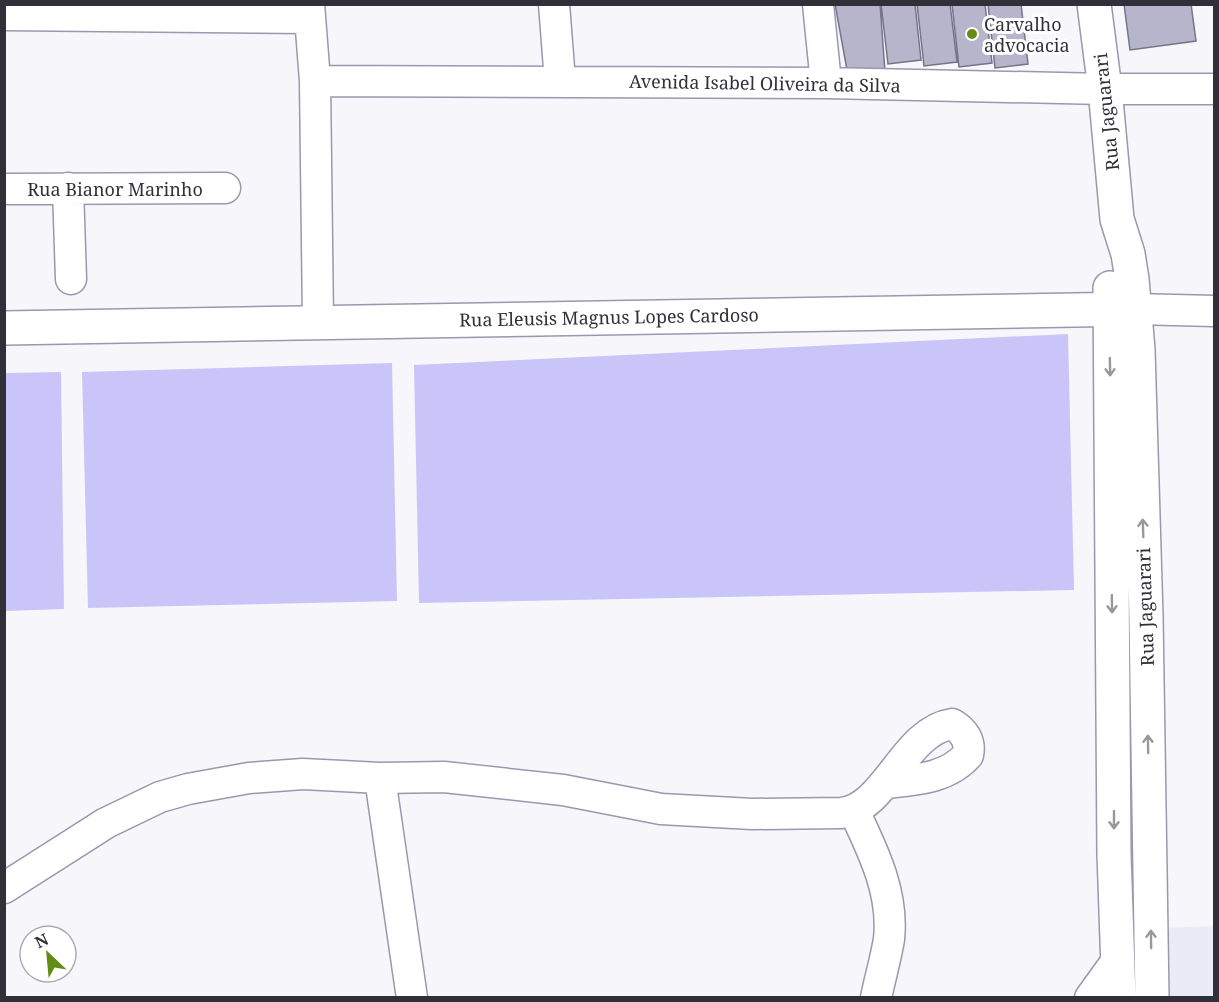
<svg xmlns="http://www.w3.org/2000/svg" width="1219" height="1002" viewBox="0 0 1219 1002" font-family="'Noto Serif',serif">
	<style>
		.built { fill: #ebeaf7 }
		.water { fill: #c9c5f8 }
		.building { fill: #b6b5cc; stroke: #757489; stroke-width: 1.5 }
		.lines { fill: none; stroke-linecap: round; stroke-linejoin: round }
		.minor-casing { stroke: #9998ae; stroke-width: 33 }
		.major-casing { stroke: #9998ae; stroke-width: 36 }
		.minor { stroke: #fff; stroke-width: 30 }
		.major { stroke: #fff; stroke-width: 33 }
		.oneway { stroke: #98989c }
		.poi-dot { fill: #638b17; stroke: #fff; stroke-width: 2 }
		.labels { text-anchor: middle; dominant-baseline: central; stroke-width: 6; stroke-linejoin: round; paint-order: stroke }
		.poi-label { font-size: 18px; fill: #313039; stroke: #fff; text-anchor: start }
		.street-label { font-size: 18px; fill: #313039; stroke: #fff }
	</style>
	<rect width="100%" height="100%" fill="#f6f6fb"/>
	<path class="built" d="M1214,926V997H1162L1160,928Z"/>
	<path class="water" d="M1068,334L1074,590L419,603L414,365Z
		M392,363L397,601L88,608L82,372Z
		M61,372L64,609L5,611V373Z"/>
	<path class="building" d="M835,4H880L885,72L847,70Z
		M881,4H915L921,60L888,64Z
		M917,4H950L957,62L924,66Z
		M952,4H985L992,63L959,67Z
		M988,4H1021L1028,64L995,68Z
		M1124,4H1191L1196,41L1130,50Z"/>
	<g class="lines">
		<g class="minor-casing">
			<path id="minor" d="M309,4L315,81L318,322
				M554,4L560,81
				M818,4L826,83
				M4,15L310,18
				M315,81L826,83L1105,89H1214
				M68,188L71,279
				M4,189L225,188
				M1134,309L1214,311
				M380,778L412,998
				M854,811C873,851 894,893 889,939C886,958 880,978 876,998
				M4,888L106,823L160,797L188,789L249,778L303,774L380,778L444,777L563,790L661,809L752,814L841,813C886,809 904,731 952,724C964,731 971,741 968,755C947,779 914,780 885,783
				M1090,998L1116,962"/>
		</g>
		<g class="major-casing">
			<path id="major" d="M1094,4L1105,89L1117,219L1128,254L1132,279L1138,350L1146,616L1152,998
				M1110,288L1114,854L1119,998
				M4,328L1134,309"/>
		</g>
		<use href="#minor" class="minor"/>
		<use href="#major" class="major"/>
	</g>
	<defs><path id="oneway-shaft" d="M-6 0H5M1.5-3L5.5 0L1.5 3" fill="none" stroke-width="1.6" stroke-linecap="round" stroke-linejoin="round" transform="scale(1.5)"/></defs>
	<g class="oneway">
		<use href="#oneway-shaft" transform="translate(1110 367) rotate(89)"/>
		<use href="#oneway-shaft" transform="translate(1143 528) rotate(-92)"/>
		<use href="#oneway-shaft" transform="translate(1112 604) rotate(89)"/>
		<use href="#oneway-shaft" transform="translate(1148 744) rotate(-91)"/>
		<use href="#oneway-shaft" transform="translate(1114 820) rotate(90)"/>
		<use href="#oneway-shaft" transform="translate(1151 939) rotate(-91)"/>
	</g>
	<circle class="poi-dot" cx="972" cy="34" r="6"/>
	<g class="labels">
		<g class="poi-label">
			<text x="984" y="24">Carvalho<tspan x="984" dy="21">advocacia</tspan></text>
		</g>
		<g class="street-label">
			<text transform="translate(765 83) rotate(1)">Avenida Isabel Oliveira da Silva</text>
			<text transform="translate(1106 112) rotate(-96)">Rua Jaguarari</text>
			<text x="115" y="189">Rua Bianor Marinho</text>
			<text transform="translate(609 317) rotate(-1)">Rua Eleusis Magnus Lopes Cardoso</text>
			<text transform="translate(1145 607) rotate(-92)">Rua Jaguarari</text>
		</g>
	</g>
	<rect width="1219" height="1002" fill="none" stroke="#313039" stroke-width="12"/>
	<g transform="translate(48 954) rotate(334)"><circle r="28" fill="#ffffff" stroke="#adacb0" stroke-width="1.5"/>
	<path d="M0-4.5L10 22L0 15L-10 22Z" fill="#638b17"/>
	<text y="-9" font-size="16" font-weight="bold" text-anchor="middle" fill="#313039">N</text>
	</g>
</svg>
